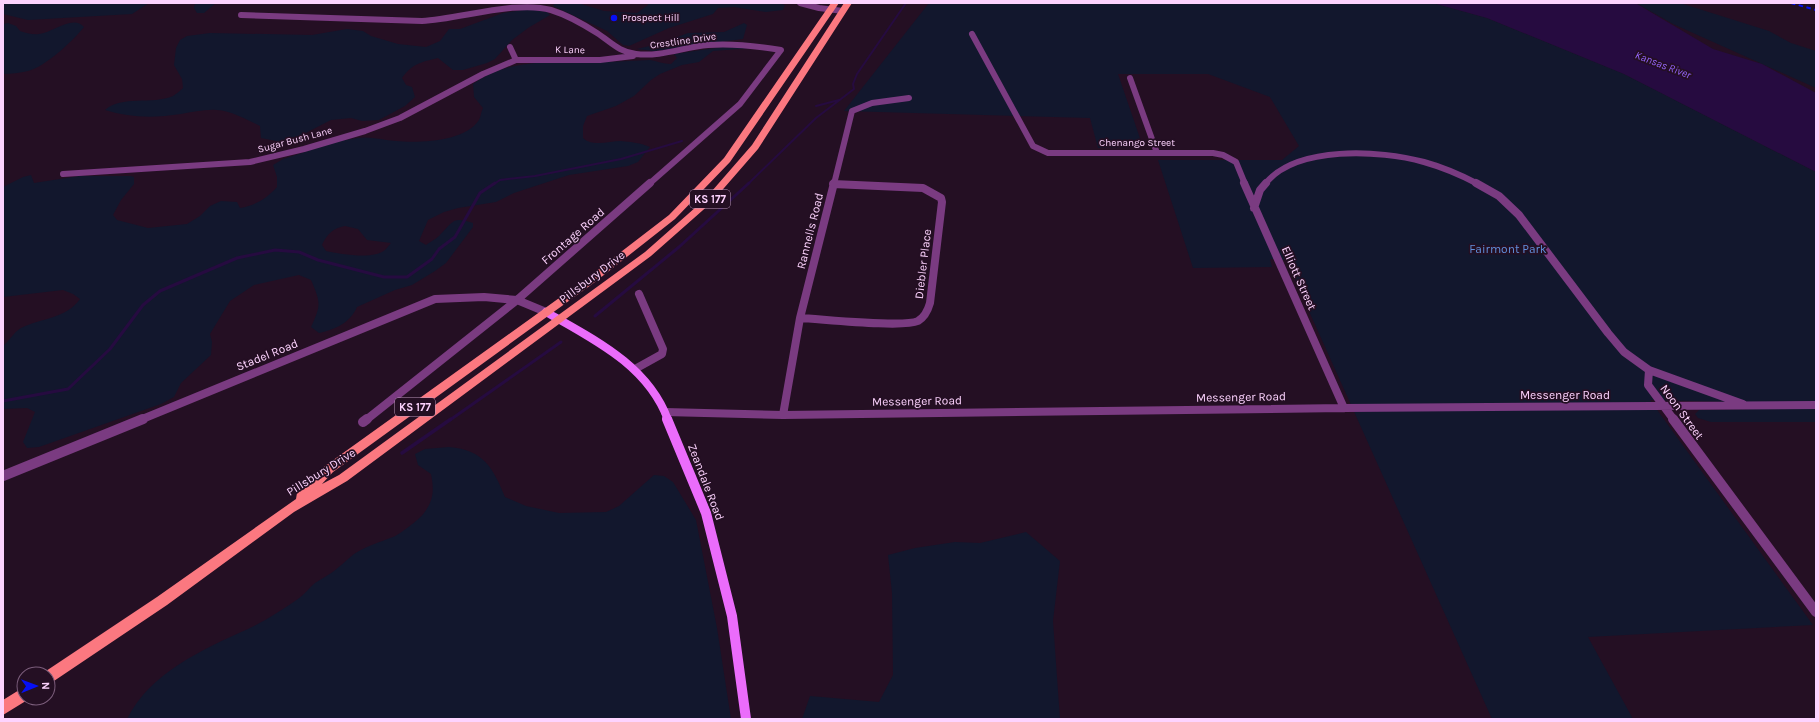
<svg xmlns="http://www.w3.org/2000/svg" width="1819" height="722" viewBox="0 0 1819 722" font-family="Karla,sans-serif">
	<style>
		.green { fill: #12172d; fill-rule: evenodd }
		.water { fill: #260b40 }
		.lines { fill: none; stroke-linecap: round; stroke-linejoin: round }
		.stream-far2 { stroke: #260b40; stroke-width: 2 }
		.stream-far1 { stroke: #260b40; stroke-width: 3 }
		.stream { stroke: #260b40; stroke-width: 3.5 }
		.minor-far2 { stroke: #7a3b81; stroke-width: 6 }
		.minor-far1 { stroke: #7a3b81; stroke-width: 8 }
		.minor { stroke: #7a3b81; stroke-width: 10 }
		.tertiary { stroke: #7a3b81; stroke-width: 6 }
		.secondary-far1 { stroke: #eb6cfb; stroke-width: 8 }
		.secondary { stroke: #eb6cfb; stroke-width: 10 }
		.trunk { fill: #fb7880; fill-rule: evenodd }
		.rail { stroke: #0610f6; stroke-width: 2; stroke-dasharray: 4.5 3.5; stroke-linecap: butt }
		.poi-dot { fill: #0610f6; stroke: #240f23; stroke-width: 1.5 }
		.labels { text-anchor: middle; dominant-baseline: central; stroke-width: 3.5; stroke-linejoin: round; paint-order: stroke }
		.far-poi-label { font-size: 10px; fill: #fdd3fe; stroke: #240f23; text-anchor: start }
		.far-street-label { font-size: 10px; fill: #fdd3fe; stroke: #240f23 }
		.far-water-label { font-size: 11px; font-style: italic; fill: #9564fb; stroke: #240f23 }
		.shield { fill: #240f23; stroke: #bc98bc; stroke-width: 1 }
		.shield-label { font-size: 11px; font-weight: bold; fill: #fdd3fe }
		.street-label { font-size: 12px; fill: #fdd3fe; stroke: #240f23 }
		.park-label { font-size: 12px; fill: #6090dc; stroke: #240f23 }
	</style>
	<rect width="100%" height="100%" fill="#240f23"/>
	<path class="green" d="M3,3H149L132,14L28,20L3,14Z
		M195,3H216L204,13H197L194,8Z
		M555,3H578L604,11L637,13L648,5V3H779L785,5L783,10L766,12L734,7L718,8L713,14L669,28L629,46L623,45L607,31L553,6Z
		M929,3H1433L1487,18L1624,74L1816,172V404L1650,400L1813,625L1588,637L1633,719H1492L1286,260L1270,259L1272,267L1193,268L1158,160H1282L1299,146L1270,97L1208,74H1118L1143,147L1098,148L1090,118L844,111Z
		M1636,3H1680L1769,31L1791,43L1816,51V88L1673,24Z
		M530,9L547,12L550,15L528,28L512,40L495,59L487,63L463,70H453L438,58C421,62 412,64 402,78L406,85L412,87L415,97L405,106L379,120L362,121L351,118L331,120L290,141H276L261,138L260,126C247,120 232,111 217,110C205,109 193,112 181,114C155,118 130,118 105,110C121,95 153,105 173,96C176,94 180,91 183,88L182,79L174,65L176,48L180,40L187,36L210,33L312,35L347,29L363,31L371,36L398,44L426,47L440,41L449,29H460L503,13Z
		M8,23L16,26L20,31C26,33 33,35 39,34C52,33 73,14 84,27C73,41 45,67 28,71C20,73 11,74 3,74V24Z
		M744,23L747,25L743,39L654,51L637,49L662,43L688,33L724,32Z
		M722,47L752,48L713,51L699,62L682,65L660,74L651,80L634,96L616,106L587,116L583,126V138C592,147 610,141 621,141C631,142 641,143 650,147L638,162L628,166L569,175L514,193L496,202L458,208L444,212L428,220L419,241L426,245C430,242 436,239 439,236C453,222 452,216 473,223V227L446,263L435,271L412,285L395,290L357,307C350,323 336,329 319,333L311,327C321,305 321,303 311,280L299,275L254,285L230,301L210,334L212,342L211,355L181,383L174,397L161,404L39,447L27,448L23,442L35,412L27,408L3,409V346C9,341 14,332 21,328C41,318 66,319 80,299L73,294L63,290L3,297V187L23,177L31,175L34,183L79,176H131L134,177V184L121,200L113,215L117,220L148,228L187,224L200,216L210,206L221,201L237,202L240,208C256,205 266,199 277,187V177L273,165L283,159C306,152 334,141 357,138C370,136 383,140 396,141C419,143 465,142 479,120C481,116 481,112 483,108L474,97L473,84C507,59 548,62 588,62C609,62 629,61 650,60C657,61 663,64 671,64L677,58L674,54ZM345,226L358,229L367,240L391,243C388,246 386,250 382,252C368,259 340,254 326,251L322,245C327,234 333,228 345,226Z
		M1816,408V422H1711L1698,418L1695,414L1699,410Z
		M449,447C484,450 493,468 505,497L526,506L559,513L606,512L619,506L654,475L664,476L673,482L696,520L717,628L731,719H127C150,673 203,649 248,629C265,621 282,610 298,599C304,595 309,588 315,583C319,580 324,578 328,575C338,569 345,561 354,554C366,546 380,542 393,537C399,535 420,519 424,513C434,500 434,489 431,474L418,465L415,454L425,449Z
		M1026,532L1060,561L1053,621L1060,719H802L810,696L879,702L893,675L892,593L888,555L915,548L955,542L980,543Z"/>
	<path class="water" d="M1433,3H1632L1637,4L1713,49L1762,64L1816,93V172L1624,74L1487,18Z"/>
	<g class="lines">
		<path class="stream-far2" d="M816,106L839,100
			M494,184L500,180L535,176L621,159L682,141
			M748,184L816,118L854,89L853,84L857,74L906,3"/>
		<path class="stream-far1" d="M595,316L679,247L749,183
			M3,401L68,389L110,349L143,305L160,291L237,258L275,250L299,252L318,260L384,277H407L432,259L439,249L455,237L480,193L495,183
			M450,420L561,342"/>
		<path class="stream" d="M402,453L451,419"/>
		<path class="minor-far2" d="M241,15L422,21C460,19 517,0 551,10C567,15 583,24 597,33C611,42 619,52 636,54C661,57 684,47 708,45C733,43 757,46 781,50L740,104L649,184
			M972,34L1033,146L1048,153H1213L1223,155L1236,162L1245,184
			M510,47L516,60
			M1130,78L1157,153
			M63,174L250,162L304,149L365,131L400,118L483,74L516,60H600L633,56
			M834,184L852,111L872,103L909,98
			M1265,184C1296,145 1380,150 1424,162C1442,167 1461,175 1478,184"/>
		<path class="minor-far1" d="M1244,183L1344,408
			M1476,183L1499,196L1519,215L1608,333L1624,352L1649,370L1648,385L1674,420
			M1254,208L1260,190L1266,183
			M800,318C822,319 903,328 918,321C925,317 928,310 930,303L942,202L941,198L923,188L833,184
			M635,369L662,354L663,349L639,294
			M1649,370L1743,404
			M665,412L783,415L1344,408L1816,405
			M783,415L800,318L834,183
			M140,420L435,299L484,297L517,300L546,312
			M366,420L517,300L650,183"/>
		<path class="minor" d="M1673,419L1816,612
			M363,422L367,419
			M3,476L143,419"/>
		<path class="tertiary" d="M800,3L819,8L843,11"/>
		<path class="secondary-far1" d="M546,312C593,339 648,365 668,420"/>
		<path class="secondary" d="M667,419L706,513L732,616L746,719"/>
		<path class="trunk" d="M831,3H839L730,162L675,219L595,282L333,472L322,484L339,475L645,252L705,199L752,145L844,3H852L758,149L711,203L651,256L347,481L294,512L167,605L48,685V674L43,673L157,597L296,499L297,493L325,466L587,278L669,215L724,158Z
			M24,687V698L29,699L3,715V700Z"/>
		<path class="rail" d="M1791,3L1816,10"/>
	</g>
	<circle class="poi-dot" cx="614" cy="18" r="4"/>
	<g class="labels">
		<g class="far-poi-label">
			<text x="622" y="18">Prospect Hill</text>
		</g>
		<g class="far-street-label">
			<text transform="translate(683 41) rotate(-8)">Crestline Drive</text>
			<text transform="translate(570 50) rotate(1)">K Lane</text>
			<text transform="translate(295 140) rotate(-15)">Sugar Bush Lane</text>
			<text x="1137" y="143">Chenango Street</text>
		</g>
		<g class="far-water-label">
			<text transform="translate(1663 65) rotate(21)">Kansas River</text>
		</g>
		<g class="shield">
			<rect x="690" y="190" width="40" height="18" rx="3"/>
			<rect x="395" y="398" width="40" height="18" rx="3"/>
		</g>
		<g class="shield-label">
			<text x="710" y="199">KS 177</text>
			<text x="415" y="407">KS 177</text>
		</g>
		<g class="street-label">
			<text transform="translate(810 231) rotate(-76)">Rannells Road</text>
			<text transform="translate(573 236) rotate(-41)">Frontage Road</text>
			<text transform="translate(923 264) rotate(-83)">Diebler Place</text>
			<text transform="translate(592 277) rotate(-37)">Pillsbury Drive</text>
			<text transform="translate(1299 278) rotate(66)">Elliott Street</text>
			<text transform="translate(267 355) rotate(-22)">Stadel Road</text>
			<text x="1565" y="395">Messenger Road</text>
			<text transform="translate(1241 397) rotate(-1)">Messenger Road</text>
			<text transform="translate(917 401) rotate(-1)">Messenger Road</text>
			<text transform="translate(1682 412) rotate(54)">Noon Street</text>
			<text transform="translate(321 472) rotate(-32)">Pillsbury Drive</text>
			<text transform="translate(706 482) rotate(69)">Zeandale Road</text>
		</g>
		<g class="park-label">
			<text x="1508" y="249">Fairmont Park</text>
		</g>
	</g>
	<rect width="1819" height="722" fill="none" stroke="#fdd3fe" stroke-width="8"/>
	<g transform="translate(36 686) rotate(89)"><circle r="19" fill="#240f23" stroke="#7b5d7b"/>
	<path d="M0-3L7 15L0 10L-7 15Z" fill="#0610f6"/>
	<text y="-6" font-size="11" font-weight="bold" text-anchor="middle" fill="#fdd3fe">N</text>
	</g>
</svg>
